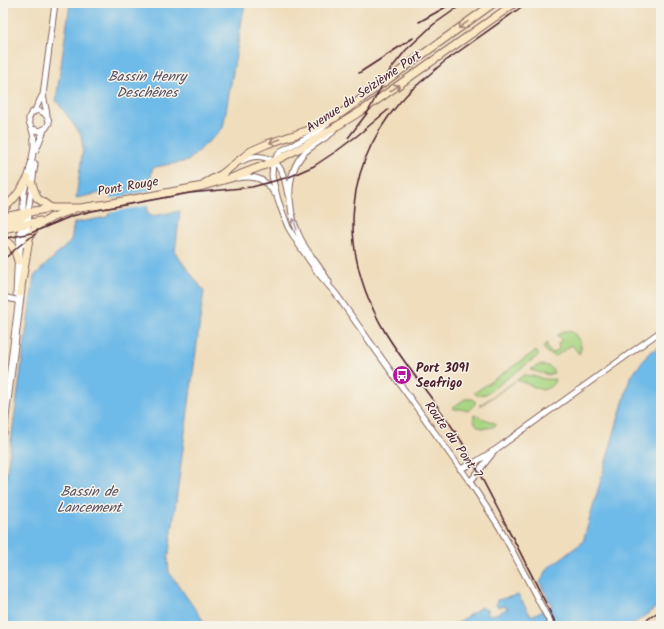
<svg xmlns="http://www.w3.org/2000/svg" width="664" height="629" viewBox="0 0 664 629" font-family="Kalam,sans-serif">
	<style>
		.green { fill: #a8d683; stroke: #797a57 }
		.water { fill: #6ebae8; stroke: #5c6c8a }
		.pier { fill: #efddbc }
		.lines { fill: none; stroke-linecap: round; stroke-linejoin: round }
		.minor-casing { stroke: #84625e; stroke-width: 7 }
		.tertiary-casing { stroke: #84625e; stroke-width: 9 }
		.secondary-casing { stroke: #84625e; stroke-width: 9 }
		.minor { stroke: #fff; stroke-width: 5 }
		.tertiary { stroke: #fff; stroke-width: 7 }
		.secondary { stroke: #fae7c3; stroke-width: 7 }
		.rail { stroke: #4a1f2b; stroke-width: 1.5 }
		.oneway { stroke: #a28377 }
		.oneway2 { stroke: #ae9aa0 }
		.labels { text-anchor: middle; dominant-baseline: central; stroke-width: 3; stroke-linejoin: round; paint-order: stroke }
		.street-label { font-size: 13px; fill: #4a1f2b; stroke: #f7f3e8 }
		.poi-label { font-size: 13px; font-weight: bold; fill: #4a1f2b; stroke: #f7f3e8; text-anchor: start }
		.water-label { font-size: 14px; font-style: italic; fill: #554e64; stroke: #f7f3e8 }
	</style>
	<rect width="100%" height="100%" fill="#f7f3e8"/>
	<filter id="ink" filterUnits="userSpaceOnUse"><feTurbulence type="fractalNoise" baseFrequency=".025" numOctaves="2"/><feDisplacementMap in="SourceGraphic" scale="8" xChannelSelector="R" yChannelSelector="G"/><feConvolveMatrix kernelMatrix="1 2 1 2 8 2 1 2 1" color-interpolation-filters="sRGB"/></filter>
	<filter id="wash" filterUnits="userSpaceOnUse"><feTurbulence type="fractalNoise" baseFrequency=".012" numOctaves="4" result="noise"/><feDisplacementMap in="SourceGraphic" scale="16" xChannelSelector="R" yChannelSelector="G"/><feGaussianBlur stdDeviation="0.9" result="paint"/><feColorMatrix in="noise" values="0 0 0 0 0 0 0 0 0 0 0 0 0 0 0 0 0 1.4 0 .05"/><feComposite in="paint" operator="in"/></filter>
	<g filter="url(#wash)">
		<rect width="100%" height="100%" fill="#efddbc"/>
		<path class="green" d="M564,331L573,332C579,340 584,345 579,354L572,345L556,356L547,353L543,347L547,343V349L553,353L559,349L558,343L562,341L557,335Z
			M536,351L539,355L486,394L477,395L474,393Z
			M539,365C546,365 552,366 554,373L549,375L530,370Z
			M524,375C535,375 544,381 555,379C554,386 549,388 542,390L517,380L480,406H479Z
			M465,399H473L475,401V404L468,411L461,409H453L452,408Z
			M474,415L495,423L496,425C487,431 472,429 474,415Z"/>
		<path class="water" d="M70,3H245L223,128L188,161L155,167L152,169L147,211L148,214L152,216L180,211L175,252L179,258L204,291L168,561L169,572L207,626H3V499L34,276L71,241L74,223L107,217C112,212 114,200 110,194L106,192L76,198L83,148L81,135L56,100Z
			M661,345V604L631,626H453L481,607L487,610L488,614L490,615L499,613L508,608L504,606L498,607L496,605L497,600L518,595L531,616L552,606L540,583L548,568L583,542L630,378L648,354Z"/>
		<path class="pier" d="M151,191L149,205L109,213L110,199Z"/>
	</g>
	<g filter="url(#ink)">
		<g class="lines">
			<g class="minor-casing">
				<path id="minor" d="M34,112L42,96
					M47,114L43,95L55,3
					M328,123L319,131L281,151L273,162L272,176L278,200L288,227L297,242L318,273L336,294L365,335L470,482L500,528L552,626
					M36,150L44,130
					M242,161C256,153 273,156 281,170C285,178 286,186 288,195
					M237,178C254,175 265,178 274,193
					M28,212L35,164
					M23,213C23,205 23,196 25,188C28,174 33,160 34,145C34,140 34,135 32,130C31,126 28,123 29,118C32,105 49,111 49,123L46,128L40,131L32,129
					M329,282C322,270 313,259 305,247C289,220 281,177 305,152C313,145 324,139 333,132
					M3,297L20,301
					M460,469L474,463L495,450L661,331
					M470,482L492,454"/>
			</g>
			<g class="tertiary-casing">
				<path id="tertiary" d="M26,244L28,212
					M17,293L19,250L23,220
					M3,433L21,289"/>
			</g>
			<g class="secondary-casing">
				<path id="secondary" d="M205,183L222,174L251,151L267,144L312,129L336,117L494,3
					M32,184L37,198L51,208
					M3,209C14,201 21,190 28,178
					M3,217L51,208H80L107,204L203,186L231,178L273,162L306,145L363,110L515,3
					M50,218L72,210
					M3,223L17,220L27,214
					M3,229L40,221
					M3,238C13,244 15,250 18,261
					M20,293L29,239C33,226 42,223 53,217"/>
			</g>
			<use href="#minor" class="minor"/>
			<use href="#tertiary" class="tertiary"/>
			<use href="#secondary" class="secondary"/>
			<path class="rail" d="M419,22L453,3
				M430,27L464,3
				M359,73L413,38
				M412,89C342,160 336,248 385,332C409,372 441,407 465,447C477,468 487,489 498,509C518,548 538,587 557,626
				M408,93L444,62L527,3
				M348,138L368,112L390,70L406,50L434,24
				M3,239L31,233L72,216L92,211L190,193L252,187L289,177L314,166L338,150L358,135L388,110
				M3,260L19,246L35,234
				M638,626L661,610
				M656,626L661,622"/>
		</g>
		<defs><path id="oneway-shaft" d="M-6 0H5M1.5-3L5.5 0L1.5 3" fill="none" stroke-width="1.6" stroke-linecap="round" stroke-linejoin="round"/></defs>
		<g class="oneway">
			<use href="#oneway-shaft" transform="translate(463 25) rotate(145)"/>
			<use href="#oneway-shaft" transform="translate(395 88) rotate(-35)"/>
			<use href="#oneway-shaft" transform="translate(275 141) rotate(161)"/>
		</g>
		<use class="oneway2" href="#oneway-shaft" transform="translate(295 224) rotate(-107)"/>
	</g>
	<defs>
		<g id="bus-disc" transform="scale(1)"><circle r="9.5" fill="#b5179e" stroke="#f7f3e8"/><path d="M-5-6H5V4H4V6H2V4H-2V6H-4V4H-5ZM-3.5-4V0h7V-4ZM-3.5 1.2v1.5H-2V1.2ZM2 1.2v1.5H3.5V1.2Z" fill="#fff"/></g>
	</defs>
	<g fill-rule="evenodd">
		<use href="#bus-disc" x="402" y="375"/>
	</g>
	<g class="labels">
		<g class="street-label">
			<text transform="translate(364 92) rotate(-34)">Avenue du Seizième Port</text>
			<text transform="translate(128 187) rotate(-10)">Pont Rouge</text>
			<text transform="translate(453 440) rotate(55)">Route du Pont 7</text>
		</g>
		<g class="poi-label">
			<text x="416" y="368">Port 3091<tspan x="416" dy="15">Seafrigo</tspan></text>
		</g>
		<g class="water-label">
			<text x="147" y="77">Bassin Henry<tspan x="147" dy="16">Deschênes</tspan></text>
			<text x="89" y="492">Bassin de<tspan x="89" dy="16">Lancement</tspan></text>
		</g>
	</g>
	<rect width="664" height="629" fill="none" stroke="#f7f3e8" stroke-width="16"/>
</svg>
